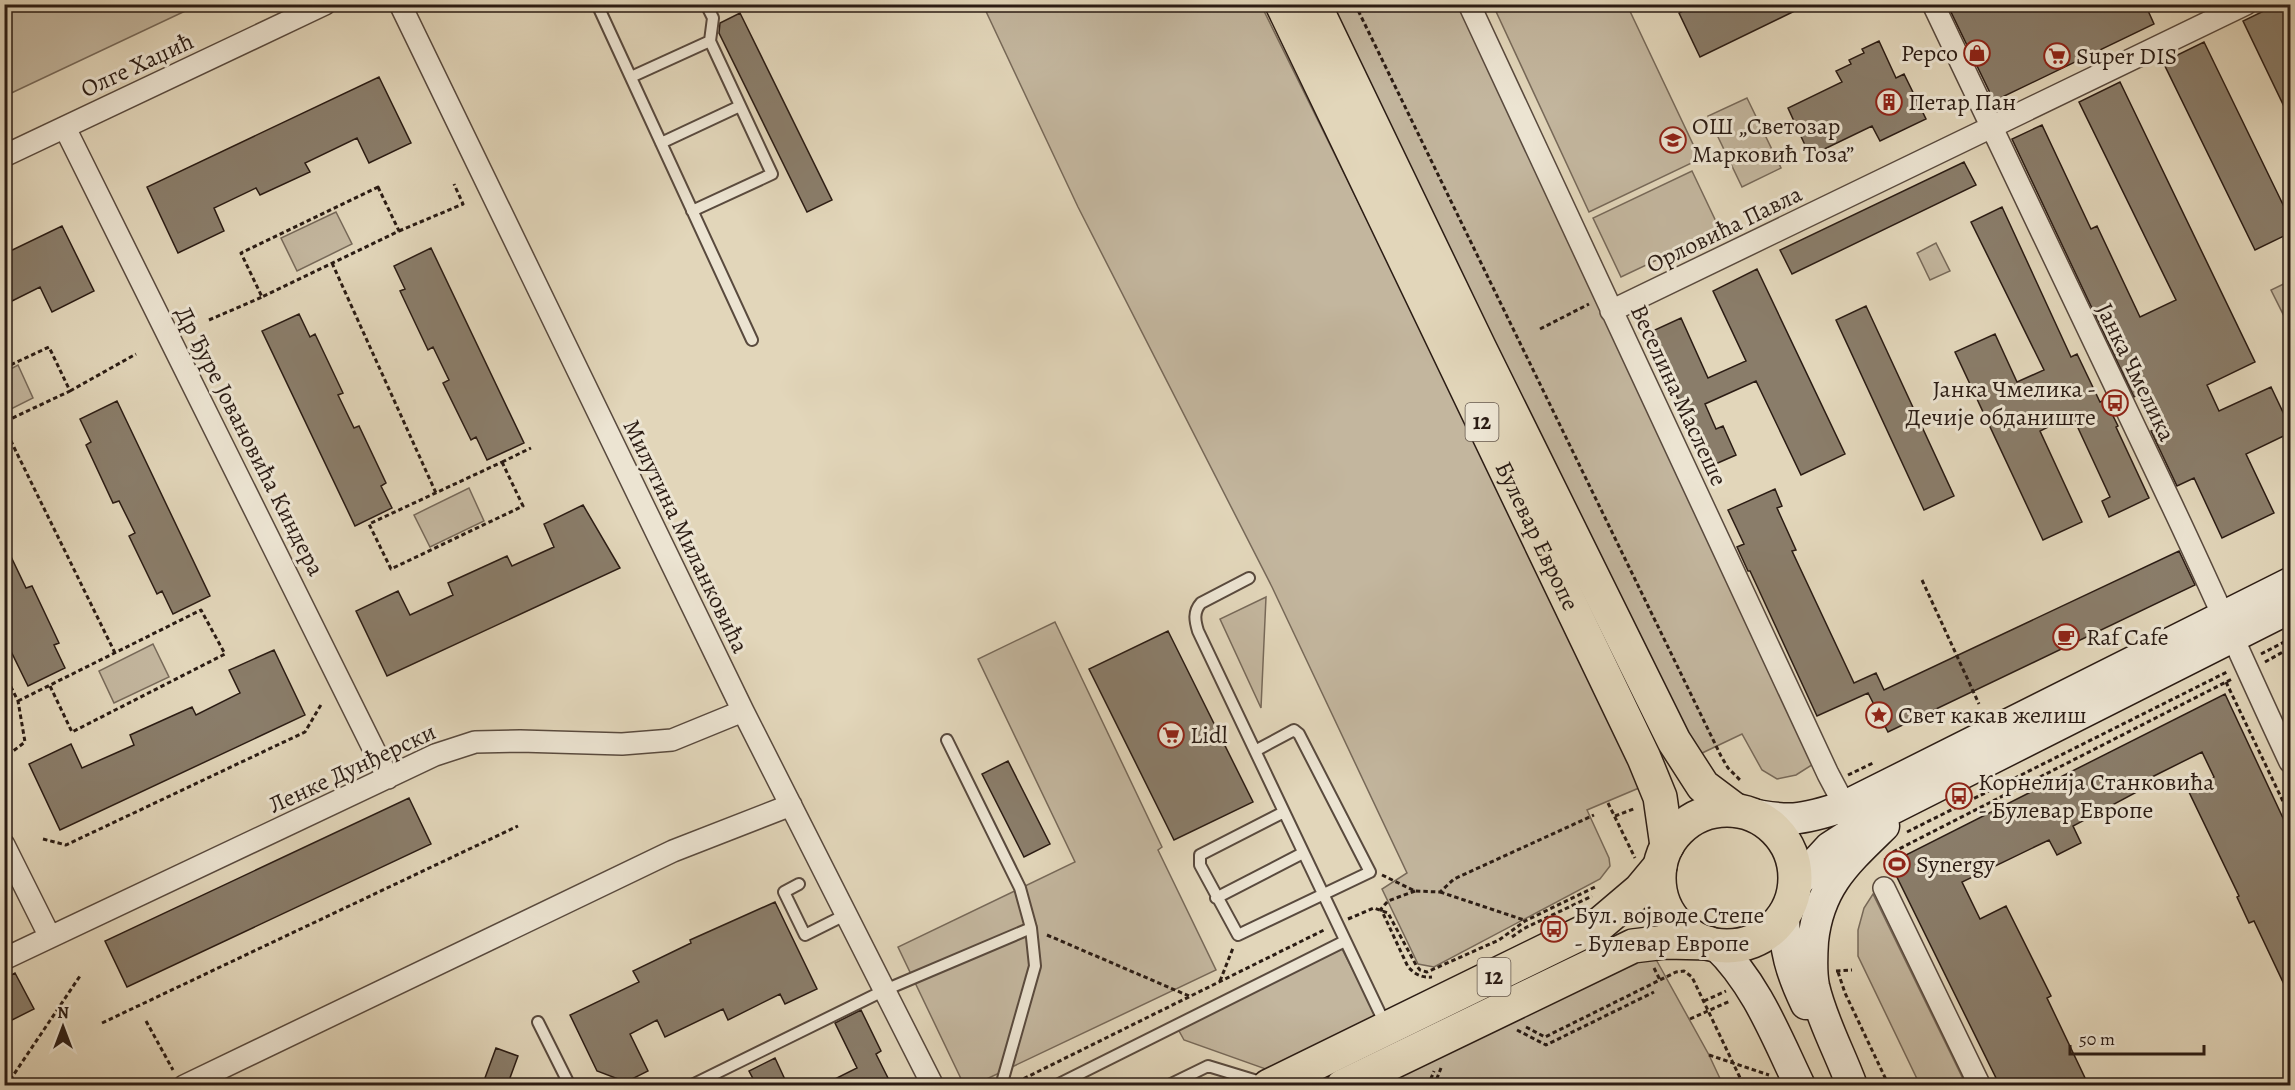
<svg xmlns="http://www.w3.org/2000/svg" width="2295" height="1090" viewBox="0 0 2295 1090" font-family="Alegreya,serif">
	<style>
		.green { fill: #c3b69e; stroke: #776959; stroke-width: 1.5 }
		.building { fill: #8a7d6a; stroke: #2b1c14; stroke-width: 1.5 }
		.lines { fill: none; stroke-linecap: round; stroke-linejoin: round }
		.lane-casing { stroke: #594a3e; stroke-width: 14 }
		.street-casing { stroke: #594a3e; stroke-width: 24 }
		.secondary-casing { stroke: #2b1c14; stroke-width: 33 }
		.primary-casing { stroke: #2b1c14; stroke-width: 36 }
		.path { stroke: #2b1c14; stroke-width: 3; stroke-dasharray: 4.5 3; stroke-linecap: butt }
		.lane { stroke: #ece4d2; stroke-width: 10 }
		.street { stroke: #ece4d2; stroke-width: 21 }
		.secondary { stroke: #ece4d2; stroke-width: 30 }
		.primary { stroke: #e2d6ba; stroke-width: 33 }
		.labels { text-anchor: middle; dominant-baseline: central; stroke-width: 6; stroke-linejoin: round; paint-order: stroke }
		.shield { fill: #ece4d2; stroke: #65584d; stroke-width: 1.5 }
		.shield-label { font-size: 22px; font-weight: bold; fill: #2b1c14 }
		.poi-label { font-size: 24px; fill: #2b1c14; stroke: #ece4d2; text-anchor: start }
		.street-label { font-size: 24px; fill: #2b1c14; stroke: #ece4d2 }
	</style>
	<rect width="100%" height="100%" fill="#e2d6ba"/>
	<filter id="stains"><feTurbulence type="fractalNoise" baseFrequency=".00333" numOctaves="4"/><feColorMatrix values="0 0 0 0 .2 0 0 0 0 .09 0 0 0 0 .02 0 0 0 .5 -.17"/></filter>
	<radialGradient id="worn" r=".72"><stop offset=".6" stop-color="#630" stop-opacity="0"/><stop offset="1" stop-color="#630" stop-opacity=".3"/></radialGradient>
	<path class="green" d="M5,4H198V5L5,96Z
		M983,5H1261L1646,785L1587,810L1609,858L1610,866L1600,879L1434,967L1418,964L1382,889L1407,873L1272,587L1078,207Z
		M1323,5H1458L1815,763L1796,775L1777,779L1762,770L1742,734L1700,754L1694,749Z
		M1493,5H1627L1700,159L1589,212Z
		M1747,98L1781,168L1742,187L1708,116Z
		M1692,171L1720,230L1621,277L1593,218Z
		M336,212L352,244L297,271L281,238Z
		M1936,243L1950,271L1930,280L1917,253Z
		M2290,281V328L2271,290Z
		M18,365L33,398L5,412V372Z
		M469,488L484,521L430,547L414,515Z
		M1266,597L1261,708L1220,619Z
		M1055,622L1162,847L1158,850L1216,970L974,1085H964L898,947L1075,862L978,659Z
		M153,644L169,677L114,703L99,671Z
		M1873,894L1966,1085H1920L1858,956V930L1864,908Z
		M1342,949L1379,1021L1274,1072L1184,1040L1178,1029Z
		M1653,954L1709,1055L1723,1085L1362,1086Z"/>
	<path class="building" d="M1696,4H1809L1700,57L1679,13Z
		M1962,4H2145L2154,24L1994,101L1950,10Z
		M2278,4H2290V119L2243,21Z
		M740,13L832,200L807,212L719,33L720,23Z
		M1879,41L1896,78L1904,74L1926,119L1880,141L1872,126L1810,156L1788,108L1842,82L1836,71L1851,64L1849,60L1864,53L1862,49Z
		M2204,42L2290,219V233L2255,250L2163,62Z
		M379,77L411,143L369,163L357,138L305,163L310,172L260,195L256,188L214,208L224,231L178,253L147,187Z
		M2120,82L2255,362L2207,385L2219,411L2271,387L2290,427V433L2246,454L2274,513L2222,538L2194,478L2177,486L2151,431L2153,430L2137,395L2134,397L2012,139L2042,125L2091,229L2097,226L2140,317L2176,300L2079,102Z
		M1964,162L1976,185L1792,274L1780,250Z
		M2002,207L2071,357L2077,354L2100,402L2105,400L2118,426L2116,427L2149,498L2109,517L2102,501L2110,497L2072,415L2040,431L2082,522L2043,540L1955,352L1995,334L2017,382L2044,370L1971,222Z
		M62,226L94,291L52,312L40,287L4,305V254Z
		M431,248L524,443L487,460L476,437L471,440L443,383L449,380L433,347L428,350L400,291L405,289L394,266Z
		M1757,269L1845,454L1801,475L1756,381L1705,404L1716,429L1723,426L1736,455L1704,469L1691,440L1696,438L1674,390L1669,392L1657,367L1661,366L1646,334L1681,318L1708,378L1746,361L1713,291Z
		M1866,306L1954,496L1924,510L1836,320Z
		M299,314L310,337L315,334L343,393L338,395L354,428L359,426L386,483L381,486L392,508L355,526L262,331Z
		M117,401L210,596L173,614L162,591L157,594L129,536L135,533L119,501L113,503L86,445L91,442L80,419Z
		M1775,489L1782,506L1777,508L1796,550L1792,551L1854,683L1876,673L1884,690L2179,551L2195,585L1888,732L1868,693L1817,716L1757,586L1750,571H1748L1737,547L1744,544L1728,510Z
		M583,505L620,568L387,676L356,611L398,591L410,615L453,595L448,583L507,556L512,566L554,547L544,524Z
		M4,542L26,588L32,586L59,643L54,645L65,668L28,686L4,637Z
		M1168,631L1253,802L1174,840L1089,669Z
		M274,650L305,715L60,830L29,764L71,744L82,768L134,745L130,735L192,707L196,715L240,693L229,670Z
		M2225,694L2290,833V997L2254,921L2249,923L2237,897L2239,896L2188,790L2214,777L2202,752L2148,779L2150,785L2073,826L2081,843L2057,855L2049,840L1962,882L1980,919L2006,906L2051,996L2047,998L2086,1080L2076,1086H2000L1890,863Z
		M1008,761L1050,844L1024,857L982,774Z
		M409,798L431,844L127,987L105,941Z
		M775,902L817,989L785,1004L780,994L728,1020L723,1009L665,1037L657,1020L630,1034L648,1071L626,1082L597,1071L570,1015L639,982L633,971L691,943L690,940Z
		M15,973L34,1009L4,1024V979Z
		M861,1010L881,1051L876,1054L892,1086H821L857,1068L835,1023Z
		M496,1048L518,1056L507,1086H482Z
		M775,1058L788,1086H757L749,1071Z"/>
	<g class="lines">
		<g class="lane-casing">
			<path id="lane" d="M597,4L752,340
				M706,4L713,18L710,41
				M631,77L710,41L772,174L692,211
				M661,143L740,106
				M1249,578L1201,603C1193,612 1195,621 1198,631L1386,1026
				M1255,751L1294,730L1299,734L1370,872L1238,935L1200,865V855L1284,812
				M799,884L784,892L805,935L847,914
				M1216,898L1303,853
				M538,1022L570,1086
				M690,1086L885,990L1031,928L1020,888L947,740
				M1001,1086L1035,966L1031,928
				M1055,1086L1345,941
				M1167,1086L1208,1066L1267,1084"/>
		</g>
		<g class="street-casing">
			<path id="street" d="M400,4L743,711L933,1086
				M1469,4L1828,774L1845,806
				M1933,4C2011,170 2091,334 2169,499C2211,587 2249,675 2290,762
				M65,128L388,778
				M4,156L325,4
				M1611,311L2246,4
				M4,845L50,937
				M1884,888L1980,1086
				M4,959L435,755L475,742L520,741L622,744L672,740L743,711
				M184,1086L673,851L791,805"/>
		</g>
		<g class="secondary-casing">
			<path id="secondary" d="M1742,812C1788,822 1800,821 1845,806L2290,583
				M1794,886L1830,847L1878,816L2290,608
				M1784,914C1784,949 1791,973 1806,1004
				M1716,945C1756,983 1776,1036 1800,1086
				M1852,1086C1840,1053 1822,1021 1814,986C1811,971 1812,956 1813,941C1819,886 1847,862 1884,826"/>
		</g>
		<g class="primary-casing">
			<g id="primary">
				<path id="s1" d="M1282,4L1644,758L1660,797L1667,846"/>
				<path d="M1314,4L1479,347L1674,741L1703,786L1735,810"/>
				<circle cx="1727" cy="878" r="68"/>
				<path d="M1269,1086L1600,924L1640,890L1660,866"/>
				<path d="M1343,1086L1633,946L1666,942L1708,943"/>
			</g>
		</g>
		<path class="path" d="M1355,4L1721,756L1728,768L1741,781
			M342,10L354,4
			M378,187L399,231L262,297L241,253Z
			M399,231L463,204L454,184
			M332,263L436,493
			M209,320L262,297
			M1540,329L1589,304
			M4,368L49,347L70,391L4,422
			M70,391L136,354
			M4,427L115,653
			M502,462L523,506L391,569L369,524Z
			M502,462L531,448
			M1922,580L1979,704
			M2261,654L2290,639
			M2265,662L2290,648
			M4,673L18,701L25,742L4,758
			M2226,682L2290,816
			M18,701L201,610L225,654L72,732L50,686
			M1848,775L1875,762
			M1608,803L1635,858
			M1615,816L1636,808
			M1907,832L2229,671
			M43,839L66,845L305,732L322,703
			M1893,852L2232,679
			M1885,858L1891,871
			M1382,875L1415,891L1440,892L1454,879L1594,815
			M1415,891L1388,901L1381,909L1408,967C1415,974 1421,978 1432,977
			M1440,892L1524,920
			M1348,919L1374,908L1388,913L1416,965L1420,970L1427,972L1499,940L1525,921L1597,886
			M1047,935L1189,996
			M1512,937L1523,929L1592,896
			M1654,968L1660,980
			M1836,971L1852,970
			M1838,972L1845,993L1889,1086
			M1220,981L1233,948
			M1704,1001L1726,991
			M1690,1019L1730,1001
			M146,1021L173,1070
			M102,1023L518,826
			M1526,1027L1545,1037L1676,972L1684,971L1692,977L1744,1086
			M1517,1030L1546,1045L1654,992
			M1709,1055L1769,1075
			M1017,1082L1326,929
			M6,1086L80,976
			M1428,1086L1434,1071
			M1434,1086L1441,1068"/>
		<use href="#lane" class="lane"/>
		<use href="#street" class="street"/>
		<use href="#secondary" class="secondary"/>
		<use href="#primary" class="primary"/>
	</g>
	<defs>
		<g id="shop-ring" transform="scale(1.35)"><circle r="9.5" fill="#ece4d2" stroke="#8f2418" stroke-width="1.5"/><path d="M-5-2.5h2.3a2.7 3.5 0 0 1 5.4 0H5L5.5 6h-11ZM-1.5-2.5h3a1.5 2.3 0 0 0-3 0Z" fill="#8f2418"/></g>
		<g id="supermarket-ring" transform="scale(1.35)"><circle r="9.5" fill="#ece4d2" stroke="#8f2418" stroke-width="1.5"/><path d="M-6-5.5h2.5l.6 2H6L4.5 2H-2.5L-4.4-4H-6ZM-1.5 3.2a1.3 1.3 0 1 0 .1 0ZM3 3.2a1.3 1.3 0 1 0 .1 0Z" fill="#8f2418"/></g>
		<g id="building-ring" transform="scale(1.35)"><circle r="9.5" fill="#ece4d2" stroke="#8f2418" stroke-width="1.5"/><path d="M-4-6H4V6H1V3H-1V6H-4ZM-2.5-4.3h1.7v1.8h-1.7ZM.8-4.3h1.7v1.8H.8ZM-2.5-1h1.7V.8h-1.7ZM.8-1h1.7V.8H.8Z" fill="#8f2418"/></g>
		<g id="school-ring" transform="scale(1.35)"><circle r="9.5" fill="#ece4d2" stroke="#8f2418" stroke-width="1.5"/><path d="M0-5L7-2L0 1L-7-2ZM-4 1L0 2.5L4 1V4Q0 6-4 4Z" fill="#8f2418"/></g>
		<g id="bus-ring" transform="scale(1.35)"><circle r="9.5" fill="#ece4d2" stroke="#8f2418" stroke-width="1.5"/><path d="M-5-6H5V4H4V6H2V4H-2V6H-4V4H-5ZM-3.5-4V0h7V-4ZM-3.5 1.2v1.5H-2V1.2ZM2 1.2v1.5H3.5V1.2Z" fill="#8f2418"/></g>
		<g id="cafe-ring" transform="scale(1.35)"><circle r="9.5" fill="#ece4d2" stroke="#8f2418" stroke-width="1.5"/><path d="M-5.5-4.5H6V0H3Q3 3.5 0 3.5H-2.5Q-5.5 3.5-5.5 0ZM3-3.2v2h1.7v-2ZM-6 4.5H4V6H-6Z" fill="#8f2418"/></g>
		<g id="sight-ring" transform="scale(1.35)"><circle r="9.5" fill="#ece4d2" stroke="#8f2418" stroke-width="1.5"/><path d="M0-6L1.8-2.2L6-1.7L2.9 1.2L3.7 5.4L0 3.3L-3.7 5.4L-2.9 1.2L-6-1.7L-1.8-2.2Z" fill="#8f2418"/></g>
		<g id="stadium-ring" transform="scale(1.35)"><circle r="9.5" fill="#ece4d2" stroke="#8f2418" stroke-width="1.5"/><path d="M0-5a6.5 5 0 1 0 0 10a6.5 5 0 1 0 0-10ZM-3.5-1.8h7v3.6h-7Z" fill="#8f2418"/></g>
	</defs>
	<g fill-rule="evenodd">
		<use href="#shop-ring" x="1977" y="53"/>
		<use href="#supermarket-ring" x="2057" y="56"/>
		<use href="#building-ring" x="1889" y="102"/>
		<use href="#school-ring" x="1673" y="140"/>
		<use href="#bus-ring" x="2115" y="403"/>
		<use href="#cafe-ring" x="2066" y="637"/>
		<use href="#sight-ring" x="1879" y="715"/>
		<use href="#supermarket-ring" x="1171" y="735"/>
		<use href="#bus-ring" x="1959" y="796"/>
		<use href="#stadium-ring" x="1897" y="864"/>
		<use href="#bus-ring" x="1554" y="929"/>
	</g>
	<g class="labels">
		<g class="shield">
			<rect x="1465.5" y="403" width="33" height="38" rx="4.5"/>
			<rect x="1477.5" y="958" width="33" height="38" rx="4.5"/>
		</g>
		<g class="shield-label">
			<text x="1482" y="422">12</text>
			<text x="1494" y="977">12</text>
		</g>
		<g class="poi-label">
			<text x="1958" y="53" text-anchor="end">Pepco</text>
			<text x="2076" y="56">Super DIS</text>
			<text x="1908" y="102">Петар Пан</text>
			<text x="1692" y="126">ОШ „Светозар<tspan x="1692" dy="28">Марковић Тоза”</tspan></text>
			<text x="2096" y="389" text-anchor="end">Јанка Чмелика -<tspan x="2096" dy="28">Дечије обданиште</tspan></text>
			<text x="2086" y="637">Raf Cafe</text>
			<text x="1898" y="715">Свет какав желиш</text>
			<text x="1190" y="735">Lidl</text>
			<text x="1978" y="782">Корнелија Станковића<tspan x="1978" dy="28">- Булевар Европе</tspan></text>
			<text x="1916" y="864">Synergy</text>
			<text x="1574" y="915">Бул. војводе Степе<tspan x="1574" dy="28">- Булевар Европе</tspan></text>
		</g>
		<g class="street-label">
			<text transform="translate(137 65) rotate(-25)">Олге Хаџић</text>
			<text transform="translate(1724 229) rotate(-26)">Орловића Павла</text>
			<text transform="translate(2136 372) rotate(64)">Јанка Чмелика</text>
			<text transform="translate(1679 395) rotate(65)">Веселина Маслеше</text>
			<text transform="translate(250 441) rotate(63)">Др Ђуре Јовановића Киндера</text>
			<text transform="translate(686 536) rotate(64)">Милутина Миланковића</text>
			<text stroke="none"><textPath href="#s1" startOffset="590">Булевар Европе</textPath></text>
			<text transform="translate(352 768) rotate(-25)">Ленке Дунђерски</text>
		</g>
	</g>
	<rect width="2295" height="1090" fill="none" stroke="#e2d6ba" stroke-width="24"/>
	<rect x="6" y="6" width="2283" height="1078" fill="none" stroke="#2b1c14" stroke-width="3"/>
	<rect x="12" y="12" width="2271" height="1066" fill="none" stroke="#2b1c14" stroke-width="1.5"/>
	<g transform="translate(63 1027)" stroke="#ece4d2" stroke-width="4.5" paint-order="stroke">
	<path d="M0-4.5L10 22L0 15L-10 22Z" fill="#2b1c14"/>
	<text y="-9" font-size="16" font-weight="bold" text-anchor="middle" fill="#2b1c14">N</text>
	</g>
	<path d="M2070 1045v9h134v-9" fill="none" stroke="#2b1c14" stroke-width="3"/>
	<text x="2079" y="1045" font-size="18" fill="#2b1c14" stroke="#ece4d2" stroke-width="4.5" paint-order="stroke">50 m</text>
	<rect width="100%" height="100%" filter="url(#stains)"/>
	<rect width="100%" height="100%" fill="url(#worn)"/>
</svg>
